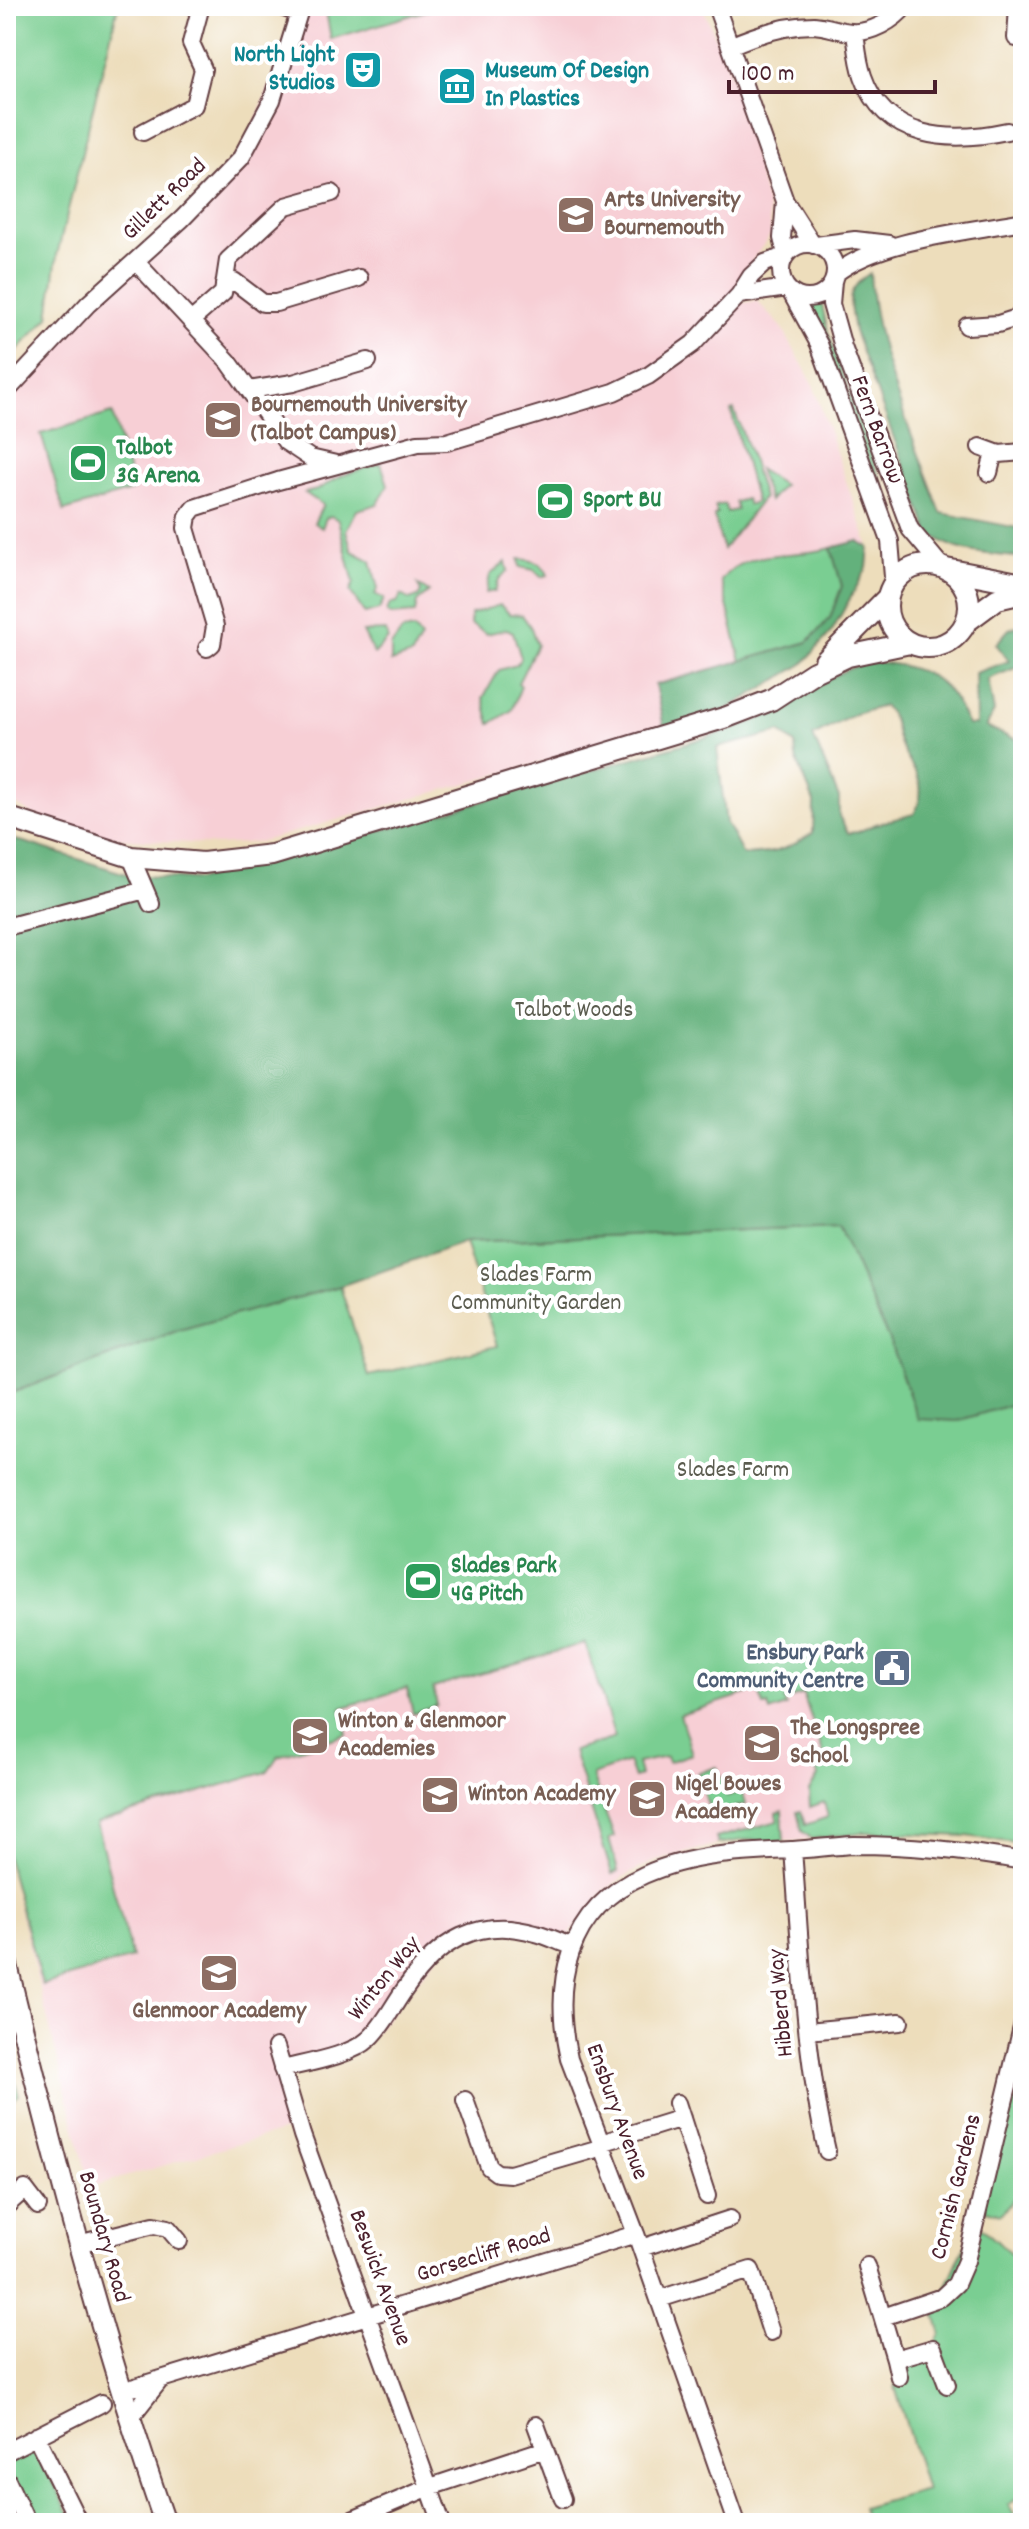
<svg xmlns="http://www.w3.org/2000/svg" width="1029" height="2529" viewBox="0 0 1029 2529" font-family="Dekko,sans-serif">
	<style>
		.built { fill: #f7cfd5 }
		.green { fill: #7ace92; stroke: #62765e; stroke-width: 2 }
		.forest { fill: #63b17c; stroke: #566854; stroke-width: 2; fill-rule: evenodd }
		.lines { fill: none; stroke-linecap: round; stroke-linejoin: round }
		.minor-casing { stroke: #623c41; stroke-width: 20 }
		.major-casing { stroke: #623c41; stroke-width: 24 }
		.minor { stroke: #fff; stroke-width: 16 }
		.major { stroke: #fff; stroke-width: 20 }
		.labels { text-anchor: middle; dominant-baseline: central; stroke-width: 8; stroke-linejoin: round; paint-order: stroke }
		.culture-label { font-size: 24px; font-weight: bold; fill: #0d838f; stroke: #fff; text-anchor: end }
		.street-label { font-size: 24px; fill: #4a1f2b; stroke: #fff }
		.education-label { font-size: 24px; font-weight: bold; fill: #785e54; stroke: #fff; text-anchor: start }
		.leisure-label { font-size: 24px; font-weight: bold; fill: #27864d; stroke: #fff; text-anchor: start }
		.park-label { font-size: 24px; fill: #5b5c4f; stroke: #fff }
		.service-label { font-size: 24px; font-weight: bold; fill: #4e5e75; stroke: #fff; text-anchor: end }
	</style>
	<rect width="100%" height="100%" fill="#fff"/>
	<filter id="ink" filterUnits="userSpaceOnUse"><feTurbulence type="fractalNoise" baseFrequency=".0125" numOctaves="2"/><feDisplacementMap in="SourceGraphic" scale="16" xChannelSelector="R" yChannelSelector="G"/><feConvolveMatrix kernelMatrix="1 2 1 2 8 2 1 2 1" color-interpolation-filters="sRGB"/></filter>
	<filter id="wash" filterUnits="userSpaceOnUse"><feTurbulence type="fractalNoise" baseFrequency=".006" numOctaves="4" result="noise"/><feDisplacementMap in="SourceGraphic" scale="32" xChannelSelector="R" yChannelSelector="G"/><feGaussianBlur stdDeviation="1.8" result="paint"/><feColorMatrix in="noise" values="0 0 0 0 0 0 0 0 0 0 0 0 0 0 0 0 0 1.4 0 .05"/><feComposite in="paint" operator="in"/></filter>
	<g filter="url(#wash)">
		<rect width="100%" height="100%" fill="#edddbb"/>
		<path class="built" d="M301,6H702L730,70L767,203L771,234L746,270L742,303L757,301L781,326L812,382L869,547L870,558L832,631L803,664L724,711L259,842L218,845L75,835L28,812L6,797V392L241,158Z
			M340,1286L369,1376L497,1346L580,1627L614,1733L803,1672L849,1833L796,1841L745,1840L718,1844L653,1862L623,1877L605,1890L572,1931L565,1944L518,1929L449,1942L369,2040L282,2069L296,2127L90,2187L6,1855V1395Z"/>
		<path class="green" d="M6,6H118L57,255L49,317L6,362Z
			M325,6H364L366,11L383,6H442L331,39Z
			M821,301L828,332L895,521L891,522L809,305Z
			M734,410L748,448L763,498L723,549L714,516L717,514L715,506L725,504L727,512L737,510L735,502L746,499L748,505L756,502L731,411Z
			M112,413L134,490L64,511L41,434Z
			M381,463L388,485L378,504L357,510L346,530L352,551L371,561L378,589L375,594L384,599L379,610L365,614L350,591L354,583L338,520L331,516L326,518L322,528L314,523L323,505L305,493L317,490L341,476Z
			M758,469L783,485L769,501Z
			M831,548L842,586L830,618L808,642L741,661L721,580C747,546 795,559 831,548Z
			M519,559C531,560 543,562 548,575L541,577L534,570L520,567Z
			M506,562L508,571L499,579L495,591L486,593L490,575Z
			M418,585L429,592L417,602L415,613L391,615L387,612L390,604L397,603L401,595L410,600L418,597L421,592Z
			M500,605L510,614L522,615L531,628L537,645L518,683L521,686L512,710L490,724L483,698L499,670L516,665L521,658L513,632L507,629L487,634L470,624L471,614Z
			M414,629L421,638L412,655L391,662V646L402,631Z
			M386,631L388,639L374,654L363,632Z
			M839,1226L889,1340L918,1418L957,1421L1023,1401V1844L967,1836L863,1832L812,1839L802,1831L797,1812L801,1811L805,1825L828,1817L824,1802L810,1807L809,1791L818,1776L816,1769L827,1764L803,1694L784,1700L786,1706L770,1712L768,1705L764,1706L758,1690L680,1715L692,1754L668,1762L666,1757L637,1763L640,1776L634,1778L628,1762L592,1775L614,1837L609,1839L618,1871L612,1874L573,1751L615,1738L585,1643L433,1688L437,1705L413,1714L407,1688L341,1708L347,1734L278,1756L267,1772L96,1823L132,1958L42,1985L6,1854V1395L179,1330L340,1286L369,1376L497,1346L465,1242Z
			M717,1767L727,1796L742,1791L746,1804L733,1808L734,1812L712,1818L698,1773Z
			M782,1811L784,1842L745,1840L718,1844L716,1838L778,1821L776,1813Z
			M6,2052L19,2095L6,2106Z
			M1004,2101H1023V2189L1001,2214L979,2208Z
			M975,2222L1023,2264V2495L1008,2505L1019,2523H866L862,2508L926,2490L895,2387L899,2377L895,2359L933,2348L941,2334L931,2301L942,2297Z
			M36,2448L74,2523H32L6,2464Z"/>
		<path class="forest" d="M870,273C875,355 913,436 941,513L1023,529V558C989,553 957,556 929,532L854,331C850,303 843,291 870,273Z
			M858,541L869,547L867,568L832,631L803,664L724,711L664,728L655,685L808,642L830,618L842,586L831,548Z
			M1023,624V665L988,679L994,712L986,727C998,731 1010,739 1023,741V1401L957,1421L918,1419L889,1340L838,1226L465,1242L340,1286L179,1330L6,1395V838L24,842L129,875L198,880L277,860L732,730C749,723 767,717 783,708C808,693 832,673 860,665C874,660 888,663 903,666C942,675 951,691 968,725H976L975,673L1009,661L996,644L1009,629ZM884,706C899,725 892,723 899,742C911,771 931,781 914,814L876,824L858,832L848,833L839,816V798L813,736L855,714ZM780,732L795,744L796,758L814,802L813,833C787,850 774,854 743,855L726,823L717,748Z"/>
	</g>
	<g filter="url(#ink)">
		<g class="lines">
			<g class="minor-casing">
				<path id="minor" d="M279,6L298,13
					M716,6L785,201L813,245
					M855,33C857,47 858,62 863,76C885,141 951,143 1007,131
					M1016,38L1018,6
					M730,46C757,34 784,25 814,25C827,26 839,31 851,32C870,34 895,20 905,6
					M143,132L194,105L203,69L191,43L201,6
					M785,201L782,238L786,254
					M781 271a27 27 0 1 1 54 0a27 27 0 1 1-54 0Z
					M816,245L855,240L889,244
					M136,262L229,362L286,442L310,458L336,464
					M835,274C879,239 967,232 1023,221
					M833,281L831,304L843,347L910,529L942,567
					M224,285L234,281L263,303H276L359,278
					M790,291L819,344L890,541L893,577L890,591
					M739,295L787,288
					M192,320L223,293L228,260L286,206L332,193
					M967,326L998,324L1023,316
					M249,390L293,383L368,361
					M6,392L88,304L182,219L241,158L272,100L301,6
					M980,447L999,454L1023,452
					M989,473L994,452
					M207,648L212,644L215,626L186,528L188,516L194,508L278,481L418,443L447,442L614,392L648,376L693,344L739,295L751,276L765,263L785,256
					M131,857L151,904
					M6,927L145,890
					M793,1850C801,1950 804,2053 827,2151
					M808,2031L900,2022
					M276,2047L302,2135L442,2523
					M282,2069C306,2063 351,2056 369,2039C383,2027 394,2004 405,1989C438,1941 478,1916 536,1933C548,1936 559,1942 571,1946
					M465,2100L489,2167L497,2173L510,2174L603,2147
					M677,2103L707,2196
					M601,2143L682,2118
					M6,2206L25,2189L38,2206
					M78,2244L154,2225L168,2228L179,2241
					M641,2248L730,2219
					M867,2266L895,2359L933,2348L947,2385
					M659,2299L751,2270L771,2332
					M883,2317L942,2297L956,2284L966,2261L1023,2023
					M895,2359L899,2377
					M122,2391L636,2234
					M130,2418L160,2380
					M536,2425L563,2499
					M36,2436L79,2523
					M6,2452L102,2403
					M6,2478L27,2523
					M345,2523L430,2487L545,2449
					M737,2523L636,2234L569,2059C552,1984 566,1910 644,1875C690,1854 744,1852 793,1850C813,1849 833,1846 854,1845C910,1845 967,1851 1023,1861"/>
			</g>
			<g class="major-casing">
				<path id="major" d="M887 606a41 41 0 1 1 82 0a41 41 0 1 1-82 0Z
					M946,569L1023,584
					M966,622L997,599L1023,593
					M825,661L888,597
					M6,817L131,857L203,863L272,855L727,717L771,700L814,672L848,656L910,643
					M6,1961C52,2150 101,2339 165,2523"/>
			</g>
			<use href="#minor" class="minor"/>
			<use href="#major" class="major"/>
		</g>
	</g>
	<defs>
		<g id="theatre-square" transform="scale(2)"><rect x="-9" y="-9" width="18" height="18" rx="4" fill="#0f9aa8" stroke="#fff"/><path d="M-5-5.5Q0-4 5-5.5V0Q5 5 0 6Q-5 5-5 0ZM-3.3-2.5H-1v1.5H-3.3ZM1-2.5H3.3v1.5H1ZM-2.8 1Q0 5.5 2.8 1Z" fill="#fff"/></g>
		<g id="museum-square" transform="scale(2)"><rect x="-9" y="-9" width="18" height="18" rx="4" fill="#0f9aa8" stroke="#fff"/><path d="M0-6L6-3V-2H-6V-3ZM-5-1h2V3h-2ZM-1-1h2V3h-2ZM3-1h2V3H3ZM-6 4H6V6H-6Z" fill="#fff"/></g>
		<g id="university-square" transform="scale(2)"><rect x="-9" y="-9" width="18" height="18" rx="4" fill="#8d6e63" stroke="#fff"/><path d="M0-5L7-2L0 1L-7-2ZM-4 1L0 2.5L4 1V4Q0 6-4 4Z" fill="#fff"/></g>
		<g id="stadium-square" transform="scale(2)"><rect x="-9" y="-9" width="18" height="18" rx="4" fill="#2e9e5b" stroke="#fff"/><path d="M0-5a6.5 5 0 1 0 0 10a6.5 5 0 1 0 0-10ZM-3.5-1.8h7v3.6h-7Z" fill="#fff"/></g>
		<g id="civic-square" transform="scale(2)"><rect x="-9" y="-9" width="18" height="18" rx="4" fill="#5c6f8a" stroke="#fff"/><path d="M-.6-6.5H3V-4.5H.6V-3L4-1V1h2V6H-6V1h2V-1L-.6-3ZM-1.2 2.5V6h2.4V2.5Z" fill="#fff"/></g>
		<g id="school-square" transform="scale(2)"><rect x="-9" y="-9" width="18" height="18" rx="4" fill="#8d6e63" stroke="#fff"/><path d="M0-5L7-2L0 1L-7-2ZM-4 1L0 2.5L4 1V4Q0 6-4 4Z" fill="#fff"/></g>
	</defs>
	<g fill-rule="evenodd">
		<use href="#theatre-square" x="363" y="70"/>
		<use href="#museum-square" x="457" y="86"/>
		<use href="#university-square" x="576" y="215"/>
		<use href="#university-square" x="223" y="420"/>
		<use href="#stadium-square" x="88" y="463"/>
		<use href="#stadium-square" x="555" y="501"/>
		<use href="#stadium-square" x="423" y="1581"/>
		<use href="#civic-square" x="892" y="1668"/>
		<use href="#school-square" x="310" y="1736"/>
		<use href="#school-square" x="762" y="1743"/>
		<use href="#school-square" x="440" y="1795"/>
		<use href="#school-square" x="647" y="1799"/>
		<use href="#school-square" x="219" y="1973"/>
	</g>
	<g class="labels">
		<g class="culture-label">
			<text x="335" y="56">North Light<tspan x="335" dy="28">Studios</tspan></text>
			<text x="485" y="72" text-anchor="start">Museum Of Design<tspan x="485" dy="28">In Plastics</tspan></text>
		</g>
		<g class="street-label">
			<text transform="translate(165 200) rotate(-44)">Gillett Road</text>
			<text transform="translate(876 430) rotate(70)">Fern Barrow</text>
			<text transform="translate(385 1979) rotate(-51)">Winton Way</text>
			<text transform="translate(782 2003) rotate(-95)">Hibberd Way</text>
			<text transform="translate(616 2112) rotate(70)">Ensbury Avenue</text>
			<text transform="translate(957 2187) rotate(-76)">Cornish Gardens</text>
			<text transform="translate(103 2237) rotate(74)">Boundary Road</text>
			<text transform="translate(484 2256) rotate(-17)">Gorsecliff Road</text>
			<text transform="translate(379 2278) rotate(70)">Beswick Avenue</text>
		</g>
		<g class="education-label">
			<text x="604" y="201">Arts University<tspan x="604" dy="28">Bournemouth</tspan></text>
			<text x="251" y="406">Bournemouth University<tspan x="251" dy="28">(Talbot Campus)</tspan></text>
			<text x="338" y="1722">Winton &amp; Glenmoor<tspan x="338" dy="28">Academies</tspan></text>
			<text x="790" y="1729">The Longspree<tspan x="790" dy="28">School</tspan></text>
			<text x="675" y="1785">Nigel Bowes<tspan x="675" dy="28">Academy</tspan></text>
			<text x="468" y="1795">Winton Academy</text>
			<text x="219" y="2012" text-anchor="middle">Glenmoor Academy</text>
		</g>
		<g class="leisure-label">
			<text x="116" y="449">Talbot<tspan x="116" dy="28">3G Arena</tspan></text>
			<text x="583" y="501">Sport BU</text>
			<text x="451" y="1567">Slades Park<tspan x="451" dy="28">4G Pitch</tspan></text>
		</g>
		<g class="park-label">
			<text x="574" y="1011">Talbot Woods</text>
			<text x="536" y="1276">Slades Farm<tspan x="536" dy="28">Community Garden</tspan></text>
			<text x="733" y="1471">Slades Farm</text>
		</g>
		<g class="service-label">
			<text x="864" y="1654">Ensbury Park<tspan x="864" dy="28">Community Centre</tspan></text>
		</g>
	</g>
	<rect width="1029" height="2529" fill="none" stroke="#fff" stroke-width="32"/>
	<path d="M729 80v12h206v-12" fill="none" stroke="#4a1f2b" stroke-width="4"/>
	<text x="741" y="80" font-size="24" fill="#4a1f2b" stroke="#ffffff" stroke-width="6" paint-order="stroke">100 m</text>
</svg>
